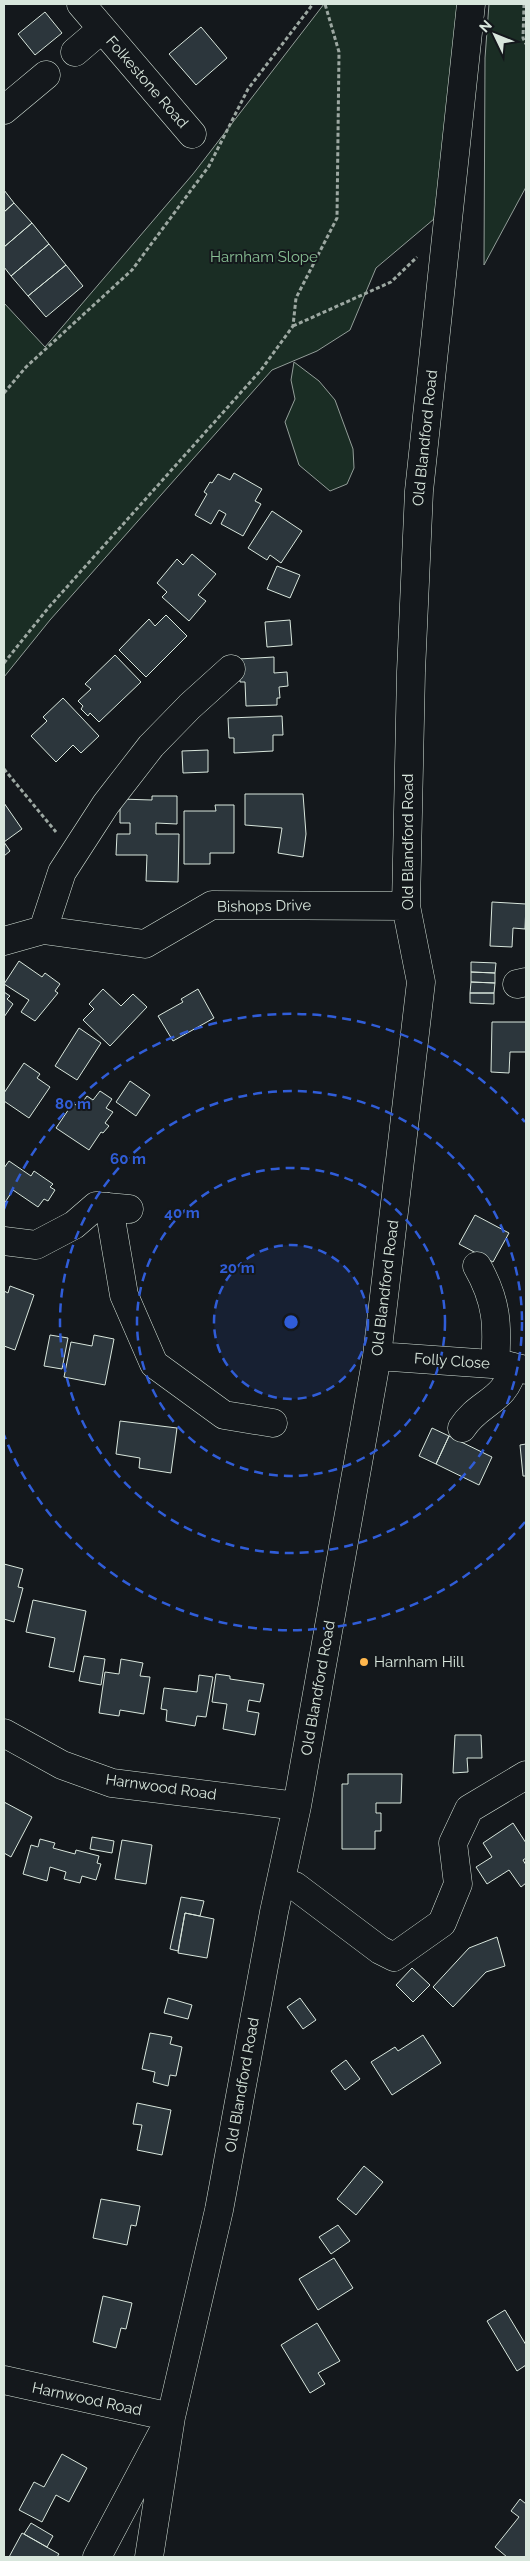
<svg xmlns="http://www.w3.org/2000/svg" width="530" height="2561" viewBox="0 0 530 2561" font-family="Raleway,sans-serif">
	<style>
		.green { fill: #1a2d24; stroke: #939e99 }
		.building { fill: #2c363c; stroke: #d8e6dc }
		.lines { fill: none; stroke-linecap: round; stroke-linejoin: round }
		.minor-casing { stroke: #d8e6dc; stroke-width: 29 }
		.path { stroke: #9da8a2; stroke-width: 3; stroke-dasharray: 4 2.5; stroke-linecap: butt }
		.minor { stroke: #14181c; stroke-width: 28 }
		.ring { fill: none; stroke: #305dd8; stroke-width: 2.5; stroke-dasharray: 9 6 }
		.poi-dot { fill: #ffb74d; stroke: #14181c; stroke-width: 2 }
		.labels { text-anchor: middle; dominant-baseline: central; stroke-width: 4; stroke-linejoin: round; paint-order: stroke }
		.street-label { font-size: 15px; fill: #d8e6dc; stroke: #14181c }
		.park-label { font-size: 15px; fill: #8ac095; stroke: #14181c }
		.poi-label { font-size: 15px; fill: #d8e6dc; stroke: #14181c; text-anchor: start }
		.centre { fill: #305dd8; stroke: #14181c; stroke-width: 2.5 }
		.ring-label { font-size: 15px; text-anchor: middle; font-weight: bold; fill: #305dd8; stroke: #14181c; stroke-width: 4; stroke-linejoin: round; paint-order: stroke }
	</style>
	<rect width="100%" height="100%" fill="#14181c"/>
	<path class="green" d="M324,4H463L434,219L376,268L350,330L317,351L272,370L50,620L4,677V303L45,347L193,174Z
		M489,4H526V187L484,265L485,58Z
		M294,362L319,381L335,400L353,449L354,468L347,484L330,491L299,465L285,422L295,399L291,380Z"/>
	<path class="building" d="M45,12L62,33L35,55L18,34Z
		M201,27L227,58L196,85L169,54Z
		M4,190L14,203L4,212Z
		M14,203L32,223L4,247V212Z
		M32,223L49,244L11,276L4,267V247Z
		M49,244L66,265L28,296L11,276Z
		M66,265L83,286L46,317L28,296Z
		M234,473L262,489L255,501L261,504L243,536L221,524L226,514L219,510L211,524L195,515L207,494L204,492L210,482L212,483L218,474L230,480Z
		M272,511L302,531L281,563L270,555L267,560L248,548Z
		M192,554L216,574L198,595L206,601L189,621L162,597L167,592L157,583L177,559L183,565Z
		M277,566L300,575L290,598L267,589Z
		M166,615L187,636L146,677L119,650L149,619L155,626Z
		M290,620L292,645L267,647L265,622Z
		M115,655L141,682L99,722L90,713L88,716L81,709L83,706L78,701L91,689L85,684Z
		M274,657V673L287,672L288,686L279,687L280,698H277V705L246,706L245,682H240L239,659Z
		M63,698L99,736L81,753L73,745L56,762L31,736L47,721L43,717Z
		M282,716L283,735H273V751L234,753V738H229L228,718Z
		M208,750V772L183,773L182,751Z
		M245,794H303L306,834L303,857L278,853L282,828L245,825Z
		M152,796H177V824L156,823V834H179L178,882L146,881L147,855H116L117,834H130V823H120V799L152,800Z
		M4,803L22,829L4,842L10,851L4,856Z
		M215,805H234V853H210V864H184V811H216Z
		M492,902L526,904L525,929L513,928L512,947L490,946Z
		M19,961L42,977L45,973L60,984L55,991L58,993L35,1021L21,1012L29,1000L4,984Z
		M471,962L496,963L495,973L471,972Z
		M471,972L495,973V983L471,982Z
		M471,982L495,983L494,993H470Z
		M103,989L121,1006L133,994L147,1007L110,1046L83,1020L94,1009L89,1004Z
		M198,989L214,1018L173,1041L158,1016L183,1002L181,999Z
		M4,992L10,996L7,999L13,1004L4,1017Z
		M470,993H494V1004L470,1003Z
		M492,1022H526V1052H510L509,1073L491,1072Z
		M79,1028L101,1043L77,1080L55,1066Z
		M24,1063L40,1074L37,1078L50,1087L29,1118L4,1101V1093Z
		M130,1081L150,1095L136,1116L116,1102Z
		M100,1091L112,1099L106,1108L113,1112L105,1123L109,1126L103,1133L101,1132L89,1150L56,1128L73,1103L79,1107L87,1096L93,1100Z
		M9,1161L31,1176L34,1171L53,1184L50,1187L55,1190L48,1201L44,1199L38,1207L13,1190L4,1204V1168Z
		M475,1215L509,1233L493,1262L459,1244Z
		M10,1286L34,1295L15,1350L4,1346V1291L8,1293Z
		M50,1335L68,1338L62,1369L44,1366Z
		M94,1335L114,1339L105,1385L64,1377L71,1342L92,1346Z
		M120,1421L177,1428L171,1473L139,1468L140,1458L116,1454Z
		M432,1428L449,1436L436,1464L419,1456Z
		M449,1436L492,1457L479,1485L436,1464Z
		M526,1444V1476H523L520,1445Z
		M4,1564L23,1569L18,1587L23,1588L14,1622L4,1619Z
		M33,1600L86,1611L74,1672L49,1667L55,1638L26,1632Z
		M84,1656L105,1659L101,1685L79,1681Z
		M121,1659L143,1663L140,1676L150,1677L144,1714L120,1710L119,1716L99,1713L105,1672L119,1674Z
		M216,1674L230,1676V1679L264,1684L260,1702L249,1700L247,1711L259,1713L255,1735L223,1729L227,1704L212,1702Z
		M199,1675L213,1677L206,1717L197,1716L195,1726L166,1721L167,1710L161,1709L164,1688L197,1692Z
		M455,1735H481L482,1758H467L468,1772L453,1773Z
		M348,1774H402L401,1803H376V1813H381V1831H375V1849H342V1784H348Z
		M4,1802L32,1817L11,1857L4,1853Z
		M513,1823L526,1843V1858L523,1860L526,1865V1883L521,1887L509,1870L487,1884L476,1867L492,1857L483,1843Z
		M92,1837L114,1841L112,1853L90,1849Z
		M40,1839L55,1843L53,1848L75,1854L76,1850L99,1856L97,1863L101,1864L96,1880L82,1876L80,1883L64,1879L66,1872L50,1867L47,1881L23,1874L31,1845L38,1847Z
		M122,1840L152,1845L146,1884L115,1879Z
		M181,1897L204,1901L200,1916L185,1913L178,1951L170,1949Z
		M185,1913L214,1919L207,1958L178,1953Z
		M497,1937L505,1966L486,1972L453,2007L433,1987L469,1948Z
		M412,1968L430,1985L413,2002L396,1985Z
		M168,1998L192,2005L188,2019L164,2013Z
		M300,1998L316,2020L303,2029L287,2007Z
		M150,2033L172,2037L170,2044L182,2047L176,2076L170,2075L168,2086L153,2082L155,2072L142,2069Z
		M423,2035L441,2063L392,2095L371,2062L395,2047L398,2051Z
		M346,2060L360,2079L345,2090L331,2071Z
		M137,2103L171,2110L162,2155L137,2150L142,2125L133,2124Z
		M364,2166L383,2182L356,2215L337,2199Z
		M101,2199L140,2206L136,2226L131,2225L127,2245L93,2238Z
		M338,2225L350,2241L331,2254L319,2237Z
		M334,2258L353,2288L318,2310L299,2279Z
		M103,2296L132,2303L126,2329L121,2328L116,2348L93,2342Z
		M505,2310L526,2345V2365L517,2371L487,2321Z
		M317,2323L340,2361L318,2373L325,2384L310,2393L281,2345Z
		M62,2454L87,2468L69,2502L56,2495L42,2522L19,2510L34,2482L44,2487Z
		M520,2499L526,2504V2557H507L495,2547L519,2517L511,2511Z
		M31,2523L53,2536L47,2547L24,2534Z
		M22,2533L59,2554L57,2557H9Z"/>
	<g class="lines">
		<g class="minor-casing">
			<path id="minor" d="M81,4L192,134
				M75,52L102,29
				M4,110L46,75
				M43,930L145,944L212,905L406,906
				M4,941L43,930L62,872L106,804L151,746L190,706L231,669
				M517,984L526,982
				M109,1207L124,1295L154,1364L224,1415L273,1423
				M4,1241L36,1245L74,1225L96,1206L129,1209
				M477,1266C497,1301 498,1325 495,1364
				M377,1356L506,1365L526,1370
				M462,1428C479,1401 506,1402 513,1367
				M4,1733L62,1765L112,1783L297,1806
				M281,1882L295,1886L380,1950L394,1957L442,1923L458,1884L453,1843L469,1809L526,1775
				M4,2380L171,2417L97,2557
				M149,2557L171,2417L219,2210L274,1912L297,1806L377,1356L421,982L406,906L411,672L419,491L471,4"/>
		</g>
		<path class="path" d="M524,4L523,38L526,44
			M293,326L391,282L417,257
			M4,393L26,367L132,270L209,166L248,89L313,4
			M4,663L49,607L261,370L293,326L296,298L337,218L339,52L325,4
			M4,769L56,832"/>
		<use href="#minor" class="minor"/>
	</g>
	<circle cx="291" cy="1322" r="77" fill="#305dd8" fill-opacity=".12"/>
	<g class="ring">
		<circle cx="291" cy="1322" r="77"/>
		<circle cx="291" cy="1322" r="154"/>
		<circle cx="291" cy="1322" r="231"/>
		<path d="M525 1522A308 308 0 0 1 4 1435M4 1209A308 308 0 0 1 525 1122"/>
	</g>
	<circle class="poi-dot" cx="364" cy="1662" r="5"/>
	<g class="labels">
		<g class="street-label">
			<text transform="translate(147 82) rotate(49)">Folkestone Road</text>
			<text transform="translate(425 438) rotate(-84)">Old Blandford Road</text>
			<text transform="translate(408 842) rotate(-90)">Old Blandford Road</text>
			<text transform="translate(264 906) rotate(-1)">Bishops Drive</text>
			<text transform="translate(385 1288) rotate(-83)">Old Blandford Road</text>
			<text transform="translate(452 1361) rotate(4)">Folly Close</text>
			<text transform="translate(318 1688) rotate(-80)">Old Blandford Road</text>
			<text transform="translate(161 1787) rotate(8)">Harnwood Road</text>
			<text transform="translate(242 2085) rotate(-80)">Old Blandford Road</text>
			<text transform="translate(87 2399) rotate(12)">Harnwood Road</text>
		</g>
		<g class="park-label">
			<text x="264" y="257">Harnham Slope</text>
		</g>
		<g class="poi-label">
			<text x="374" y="1662">Harnham Hill</text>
		</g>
	</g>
	<circle cx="291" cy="1322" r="8" class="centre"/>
	<g class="ring-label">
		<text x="73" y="1109">80 m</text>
		<text x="128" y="1164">60 m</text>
		<text x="182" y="1218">40 m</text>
		<text x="237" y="1273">20 m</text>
	</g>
	<rect width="530" height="2561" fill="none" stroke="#d8e6dc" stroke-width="10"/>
	<g transform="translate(495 35) rotate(313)" stroke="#14181c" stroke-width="4" paint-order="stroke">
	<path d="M0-4L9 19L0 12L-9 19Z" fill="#d8e6dc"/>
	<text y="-8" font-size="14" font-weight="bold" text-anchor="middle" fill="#d8e6dc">N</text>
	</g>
</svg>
